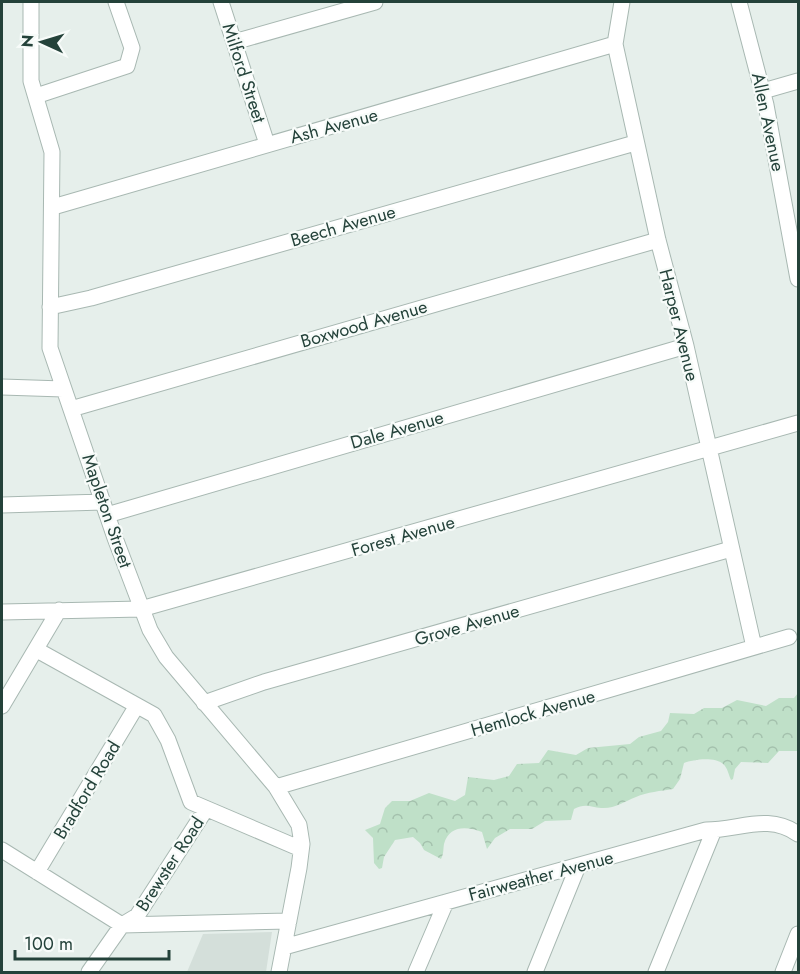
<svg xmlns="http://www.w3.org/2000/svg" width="800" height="974" viewBox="0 0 800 974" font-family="Jost,sans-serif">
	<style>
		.built { fill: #d4dfda }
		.forest { fill: url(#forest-crowns) }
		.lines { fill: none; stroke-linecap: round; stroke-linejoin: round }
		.minor-casing { stroke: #a8b8b2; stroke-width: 17 }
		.minor { stroke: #fff; stroke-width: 15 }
		.labels { text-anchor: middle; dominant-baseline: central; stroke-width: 4.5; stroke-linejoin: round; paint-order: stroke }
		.street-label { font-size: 18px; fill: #24423a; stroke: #f7fbf9 }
	</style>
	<defs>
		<pattern id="forest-crowns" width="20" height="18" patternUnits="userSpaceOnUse" patternTransform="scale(1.5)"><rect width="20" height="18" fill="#bfe0c8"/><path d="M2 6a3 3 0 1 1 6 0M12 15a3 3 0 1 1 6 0" fill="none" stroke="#a4c1ad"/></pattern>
	</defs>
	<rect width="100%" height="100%" fill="#e6efeb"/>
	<path class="built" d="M272,932L266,972H187L203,934Z"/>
	<path class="forest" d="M798,693V751H779L768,763L741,762L735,769L733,779L731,780C729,776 728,770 725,766C718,756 694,759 684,763L680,779L673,789C661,791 647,792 636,797C623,802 615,809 601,808C591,807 585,803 574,809L571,820L545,821L532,829H510L495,838L487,849L482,832C467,826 449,825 444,844C443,850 444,853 441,859L424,850L420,843L413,837L395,840L384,857L382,868L379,869L374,863L373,838L365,830L380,824L385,808L392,801H410L429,793L455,801L465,795L468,777L494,780L509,776L517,764L539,763L548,750L576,755L588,748L630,744L639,737L661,731L668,722L670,713L694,714L704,708H722L737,700L766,706L779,698H794Z"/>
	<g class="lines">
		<g class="minor-casing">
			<path id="minor" d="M31,2V81L52,152L50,348L115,538L150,630L166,657L276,787L299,825L302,844L299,868L279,972
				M221,2L267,144
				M622,2L615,44L658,240L686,346L754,647
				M739,2L766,105L798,279
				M234,42L375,2
				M763,91L798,81
				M36,96L127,66L132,48L116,2
				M53,207L615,44
				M50,307L91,298L635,143
				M2,387L63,389
				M71,409L658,240
				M2,505L103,502
				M107,515L686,346
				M2,612L141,609L798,423
				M37,650L154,715L168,740L191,802L301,849
				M204,703L264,682L731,549
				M2,706L59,610
				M276,787L789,637
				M2,850L122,925L289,921
				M37,872L136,707
				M284,947L706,830C740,830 768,813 798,834
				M89,972L122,925L137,916L206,809
				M416,972L446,902
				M535,972L578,866
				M656,972L714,830
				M783,972L798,934"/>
		</g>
		<use href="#minor" class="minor"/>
	</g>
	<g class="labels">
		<g class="street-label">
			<text transform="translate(244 73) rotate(72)">Milford Street</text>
			<text transform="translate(768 122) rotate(78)">Allen Avenue</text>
			<text transform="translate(334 126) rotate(-15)">Ash Avenue</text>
			<text transform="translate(343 226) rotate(-16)">Beech Avenue</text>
			<text transform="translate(364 324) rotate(-16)">Boxwood Avenue</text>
			<text transform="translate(679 325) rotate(76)">Harper Avenue</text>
			<text transform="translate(397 430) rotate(-16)">Dale Avenue</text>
			<text transform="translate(107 511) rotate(71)">Mapleton Street</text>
			<text transform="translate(403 536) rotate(-16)">Forest Avenue</text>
			<text transform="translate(467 625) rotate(-16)">Grove Avenue</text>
			<text transform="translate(533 713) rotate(-16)">Hemlock Avenue</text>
			<text transform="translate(87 790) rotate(-59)">Bradford Road</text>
			<text transform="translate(170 864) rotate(-57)">Brewster Road</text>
			<text transform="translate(541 876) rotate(-15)">Fairweather Avenue</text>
		</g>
	</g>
	<rect width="800" height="974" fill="none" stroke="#24423a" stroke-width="6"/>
	<g transform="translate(42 42) rotate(274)" stroke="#f7fbf9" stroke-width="4.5" paint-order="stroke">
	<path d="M0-4.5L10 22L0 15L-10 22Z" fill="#24423a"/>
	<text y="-9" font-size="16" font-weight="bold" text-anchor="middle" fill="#24423a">N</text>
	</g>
	<path d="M15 950v9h154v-9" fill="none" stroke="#24423a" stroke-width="3"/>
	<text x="24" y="950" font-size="18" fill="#24423a" stroke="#f7fbf9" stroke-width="4.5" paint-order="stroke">100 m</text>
</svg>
